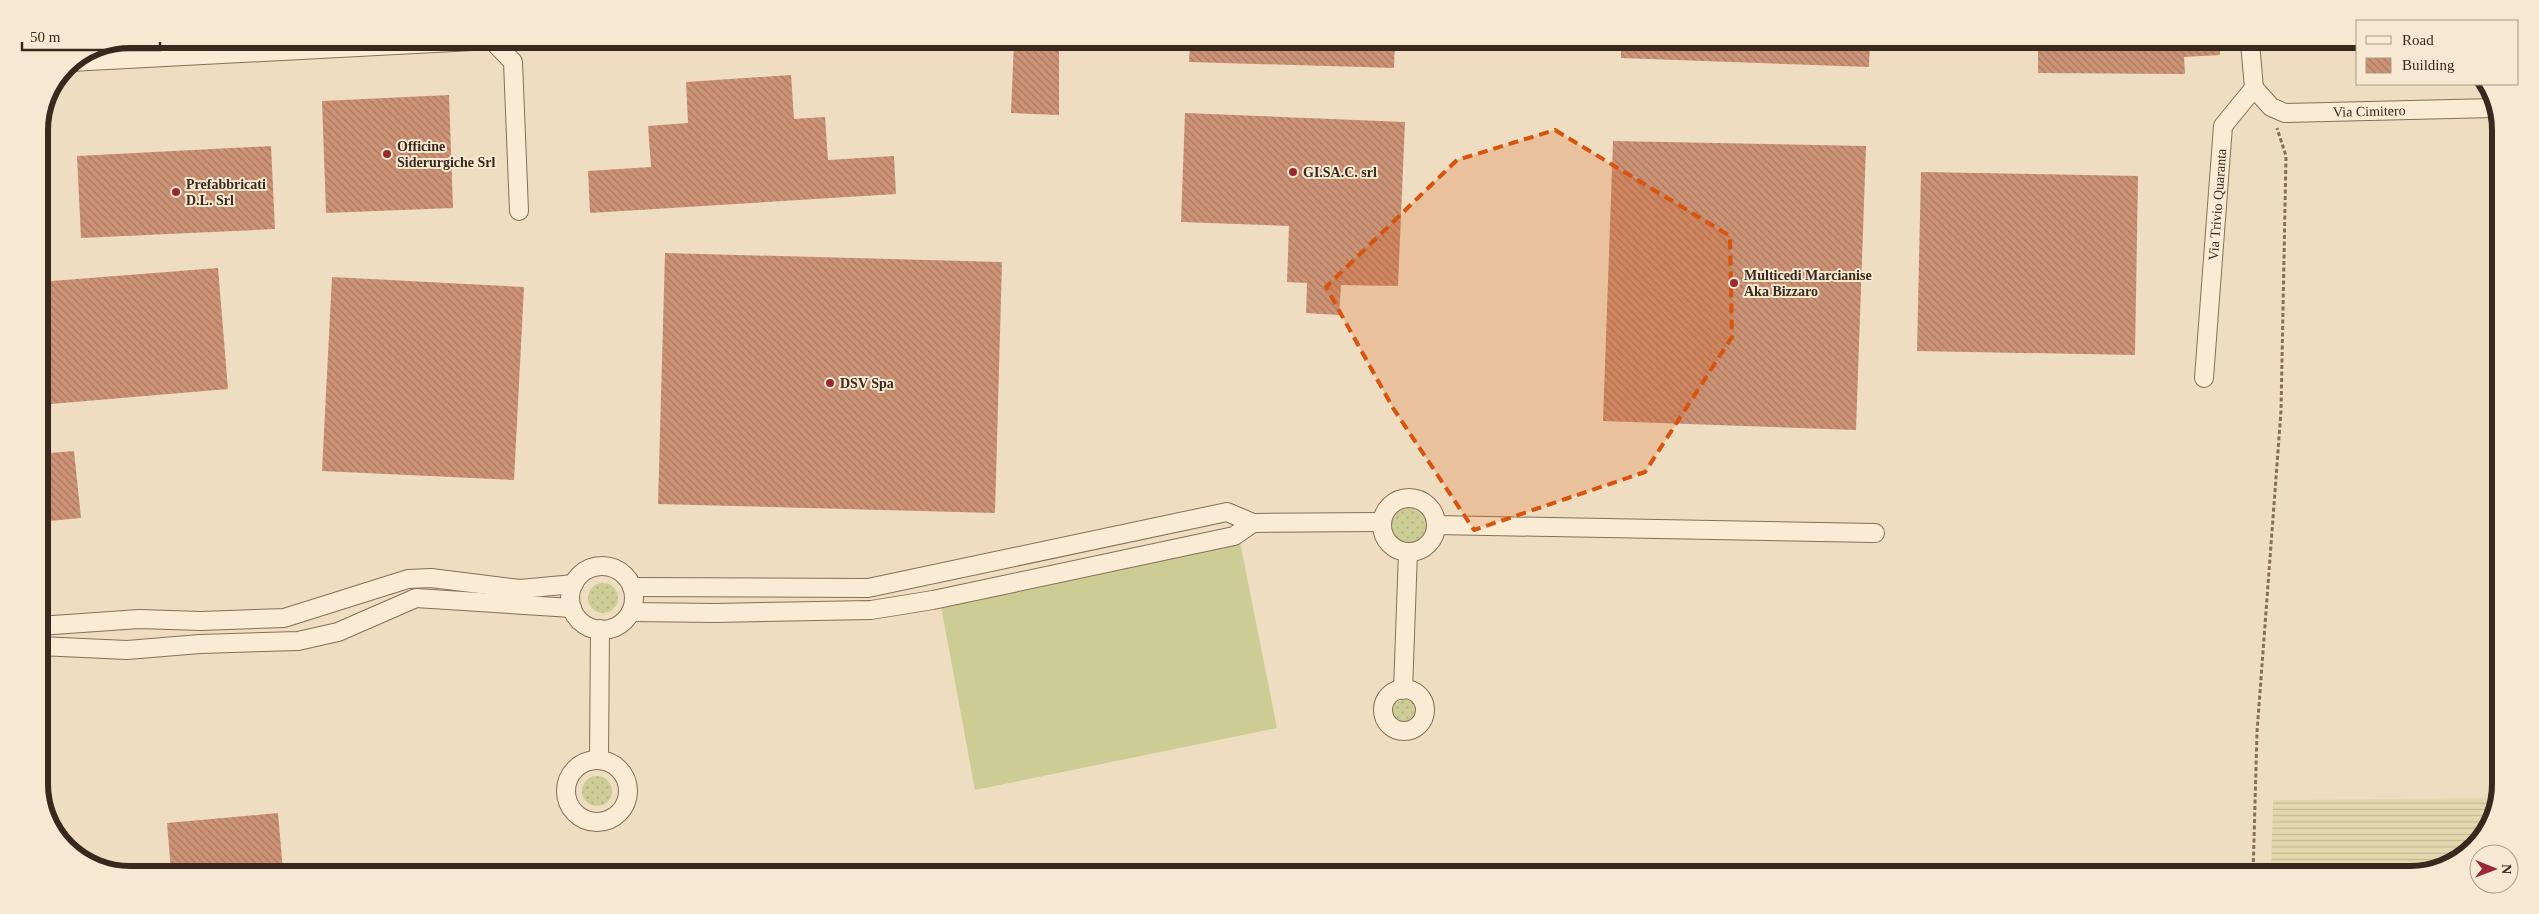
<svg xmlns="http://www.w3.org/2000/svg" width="2539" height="914" viewBox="0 0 2539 914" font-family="'Times New Roman',serif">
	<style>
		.farmland { fill: url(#farmland-rules) }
		.grass { fill: url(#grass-dots) }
		.garden { fill: #cbcd95 }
		.building { fill: url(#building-back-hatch) }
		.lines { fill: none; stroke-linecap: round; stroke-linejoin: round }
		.minor-casing { stroke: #886e58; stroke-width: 20 }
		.path { stroke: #886e58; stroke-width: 3; stroke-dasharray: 4 2.5; stroke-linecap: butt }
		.minor { stroke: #f9ebd4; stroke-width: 18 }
		.marked { fill: #d6540e; fill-opacity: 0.2; stroke: #d6540e; stroke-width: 4; stroke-dasharray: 10 6; stroke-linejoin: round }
		.poi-dot { fill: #982832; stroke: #f6e8d1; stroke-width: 2 }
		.labels { text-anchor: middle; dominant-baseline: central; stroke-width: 4; stroke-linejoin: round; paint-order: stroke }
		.street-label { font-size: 14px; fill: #38281d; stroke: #f6e8d1 }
		.poi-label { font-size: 14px; font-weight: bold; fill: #38281d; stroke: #f6e8d1; text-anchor: start }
		.rim { fill: none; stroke: #38281d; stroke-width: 6 }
	</style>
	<defs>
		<pattern id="farmland-rules" width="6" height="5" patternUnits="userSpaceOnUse" patternTransform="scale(1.25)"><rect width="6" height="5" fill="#e4d7ae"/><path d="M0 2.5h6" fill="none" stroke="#c4b995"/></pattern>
		<pattern id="grass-dots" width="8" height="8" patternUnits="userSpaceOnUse" patternTransform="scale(1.25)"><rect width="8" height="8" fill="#cbcd95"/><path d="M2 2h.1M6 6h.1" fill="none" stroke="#afb080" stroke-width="1.8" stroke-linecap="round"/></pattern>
		<pattern id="building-back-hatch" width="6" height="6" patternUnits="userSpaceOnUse" patternTransform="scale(1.25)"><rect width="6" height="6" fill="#cd9376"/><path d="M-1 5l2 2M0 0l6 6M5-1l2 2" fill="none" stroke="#a77860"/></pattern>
	</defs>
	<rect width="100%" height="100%" fill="#eeddc1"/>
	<path class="farmland" d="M2496,798V813L2465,857L2410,875H2271L2273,800Z"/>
	<path class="grass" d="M1388 525a21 21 0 1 1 42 0a21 21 0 1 1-42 0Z
		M588 598a15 15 0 1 1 30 0a15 15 0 1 1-30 0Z
		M1391 711a13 13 0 1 1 26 0a13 13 0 1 1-26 0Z
		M582 791a15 15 0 1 1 30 0a15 15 0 1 1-30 0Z"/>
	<path class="garden" d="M1240,542L1277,728L975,790L941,606Z"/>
	<path class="building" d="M1014,41H1059V115L1011,113Z
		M1190,41H1395L1394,68L1189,62Z
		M1621,42H1870L1869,67L1621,58Z
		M2038,43H2219L2220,55L2184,57L2185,74L2038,73Z
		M791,75L794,119L825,117L828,160L894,156L896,194L590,213L588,171L651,167L648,126L688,123L686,82Z
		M449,95L453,208L326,213L322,101Z
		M1185,113L1405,122L1398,286L1341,285L1339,315L1306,313L1307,283L1287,282L1289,226L1181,222Z
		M1613,141L1866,146L1856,430L1603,421Z
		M271,146L275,229L81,238L77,156Z
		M1921,172L2138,176L2135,355L1917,351Z
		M665,253L1002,262L995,513L658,504Z
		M218,268L228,389L39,405V282Z
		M332,277L524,287L514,480L322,471Z
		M74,451L81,518L39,522V454Z
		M278,813L283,871H171L167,823Z"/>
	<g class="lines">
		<g class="minor-casing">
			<g id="minor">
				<path d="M70,62L492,40L513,62L519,211"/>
				<path id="s1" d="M2254,88L2271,107L2285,113L2494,108"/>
				<path id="s2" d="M2204,378L2223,126L2254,88L2250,43"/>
				<circle cx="1409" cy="525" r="27"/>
				<path d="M1436,525L1875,533"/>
				<circle cx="602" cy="598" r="32"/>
				<path d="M632,587L868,588L1227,512L1253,523L1381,522"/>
				<path d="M631,612L716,613L871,610L933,600L1234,536L1253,523"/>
				<path d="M39,626L139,619L201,621L284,618L408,579L431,578L520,589L574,584"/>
				<path d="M39,646L127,650L200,644L298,641L338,632L416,598L572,608"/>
				<circle cx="1404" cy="710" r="21"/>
				<path d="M1403,690L1408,552"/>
				<path d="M599,759L600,629"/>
				<circle cx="597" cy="791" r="31"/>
			</g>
		</g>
		<path class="path" d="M2253,875L2257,732L2281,411L2286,156L2277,128"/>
		<use href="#minor" class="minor"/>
	</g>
	<path class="marked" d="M1555,130L1730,236L1732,337L1645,472L1474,530L1393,408L1326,287L1457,160Z"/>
	<g class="poi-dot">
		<circle cx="387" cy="154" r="5"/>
		<circle cx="1293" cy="172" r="5"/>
		<circle cx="176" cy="192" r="5"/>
		<circle cx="1734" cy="283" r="5"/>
		<circle cx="830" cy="383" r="5"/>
	</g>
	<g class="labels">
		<g class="street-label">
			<text stroke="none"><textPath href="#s1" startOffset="125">Via Cimitero</textPath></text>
			<text stroke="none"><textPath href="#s2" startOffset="174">Via Trivio Quaranta</textPath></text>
		</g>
		<g class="poi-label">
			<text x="397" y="146">Officine<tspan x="397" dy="16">Siderurgiche Srl</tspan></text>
			<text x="1303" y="172">GI.SA.C. srl</text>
			<text x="186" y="184">Prefabbricati<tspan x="186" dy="16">D.L. Srl</tspan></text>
			<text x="1744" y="275">Multicedi Marcianise<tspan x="1744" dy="16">Aka Bizzaro</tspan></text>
			<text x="840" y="383">DSV Spa</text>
		</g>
	</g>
	<path d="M0 0H2539V914H0ZM130 48H2410A82 82 0 0 1 2492 130V784A82 82 0 0 1 2410 866H130A82 82 0 0 1 48 784V130A82 82 0 0 1 130 48Z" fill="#f6e8d1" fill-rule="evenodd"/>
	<path class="rim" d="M130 48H2410A82 82 0 0 1 2492 130V784A82 82 0 0 1 2410 866H130A82 82 0 0 1 48 784V130A82 82 0 0 1 130 48Z"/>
	<rect x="2356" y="20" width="162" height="65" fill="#f6e8d1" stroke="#aa9b89"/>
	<rect x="2366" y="36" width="25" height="8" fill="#f9ebd4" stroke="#aa9b89"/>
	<text x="2402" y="45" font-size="15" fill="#38281d">Road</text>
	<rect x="2366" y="58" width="25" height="15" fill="url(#building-back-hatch)" stroke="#aa9b89"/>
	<text x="2402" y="70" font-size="15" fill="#38281d">Building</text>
	<g transform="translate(2494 869) rotate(91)"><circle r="24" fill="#f6e8d1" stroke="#aa9b89"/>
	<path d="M0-4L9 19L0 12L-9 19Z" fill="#982832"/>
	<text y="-8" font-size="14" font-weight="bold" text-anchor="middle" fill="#38281d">N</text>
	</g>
	<path d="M22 42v8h138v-8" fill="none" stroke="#38281d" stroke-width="2.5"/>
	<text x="30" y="42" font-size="15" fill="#38281d" stroke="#f6e8d1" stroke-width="4" paint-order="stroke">50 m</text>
</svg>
